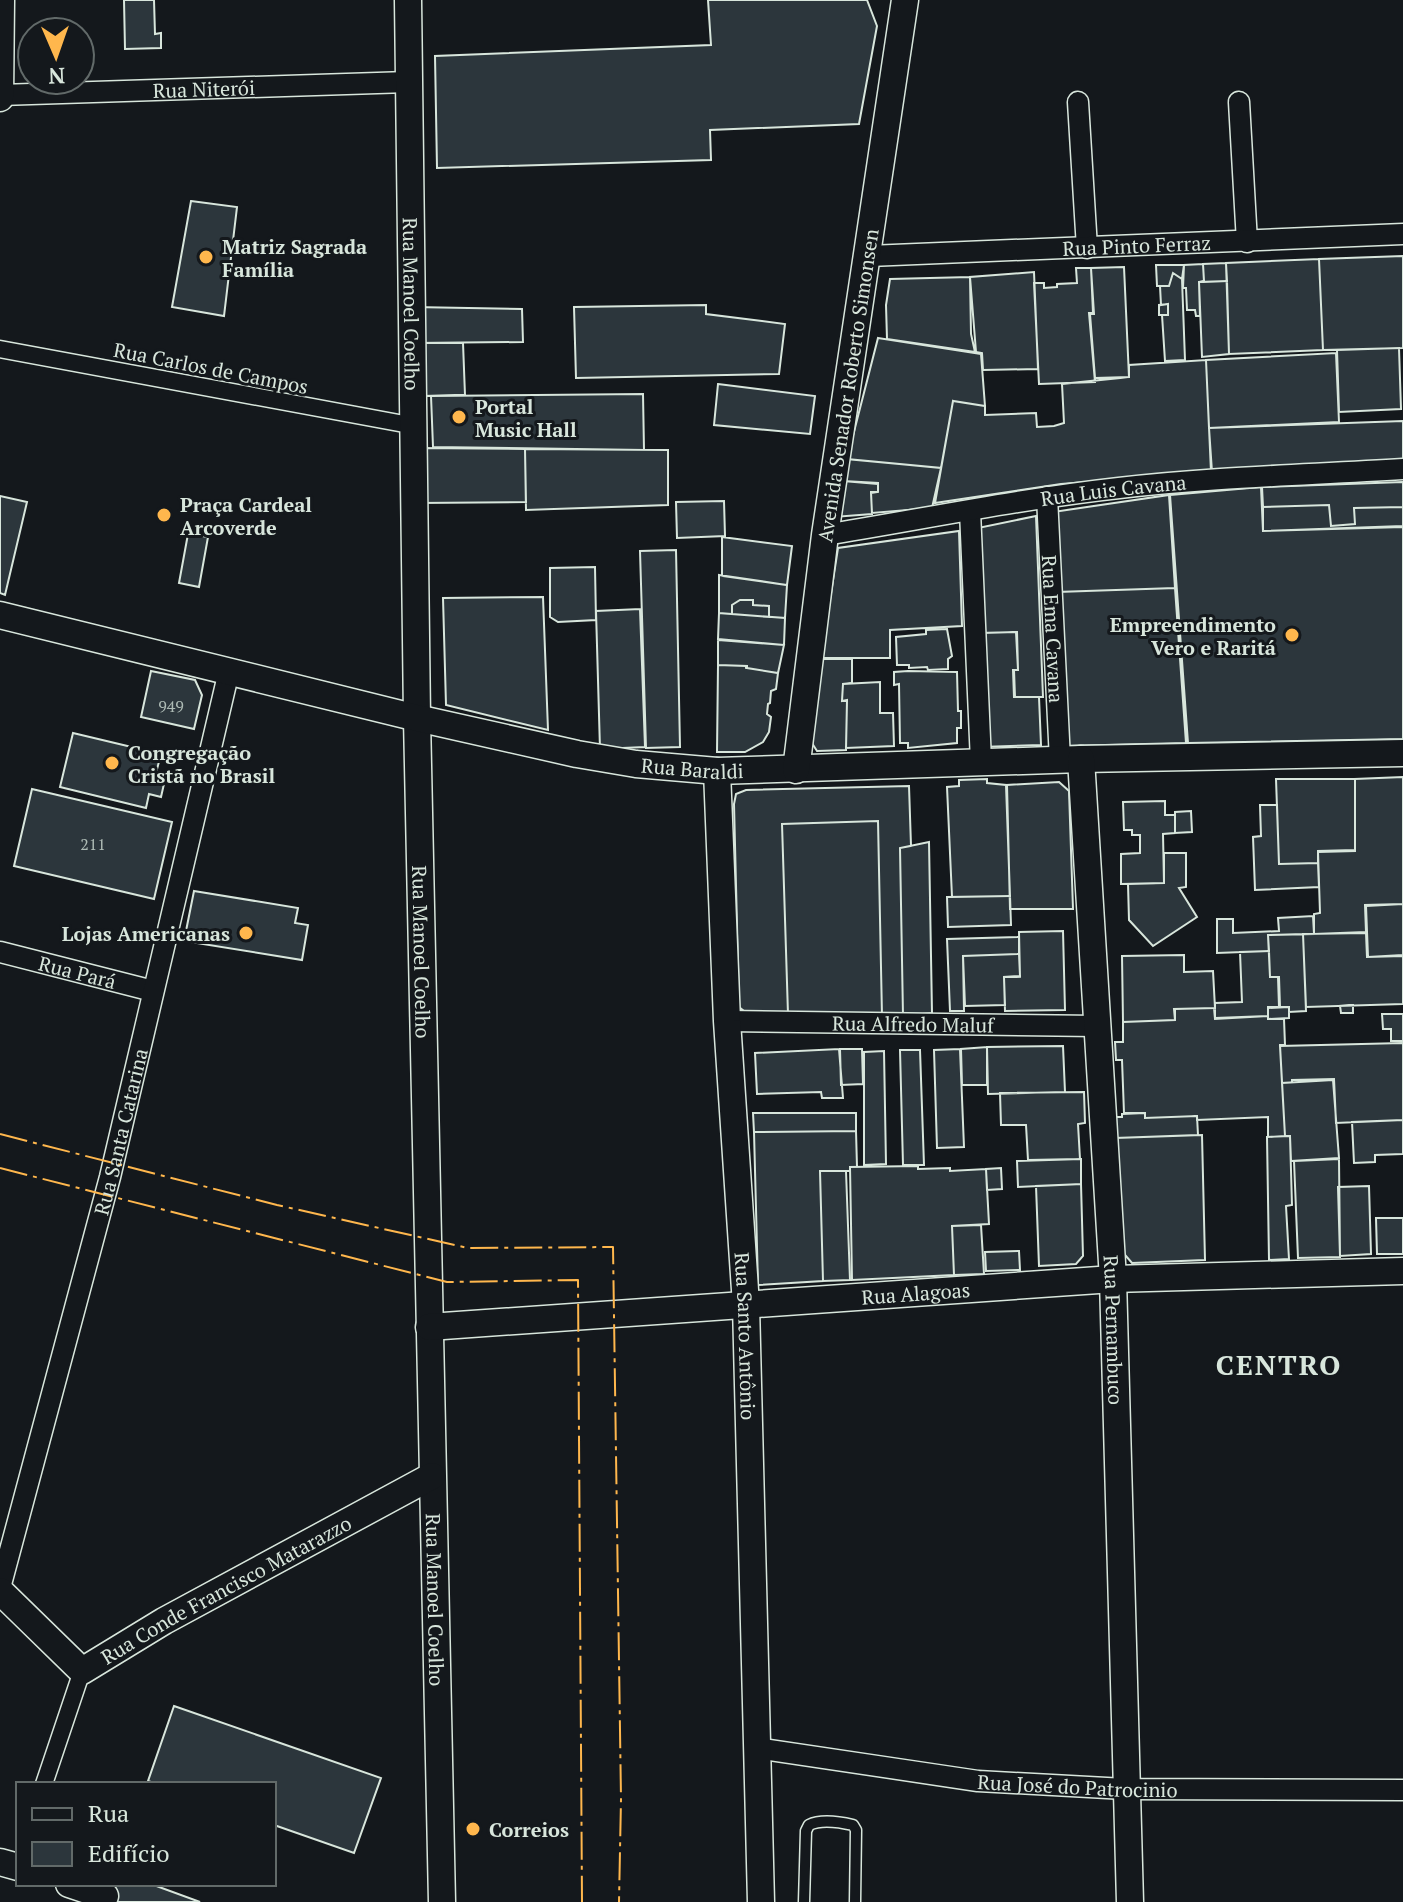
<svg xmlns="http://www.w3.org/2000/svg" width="1403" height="1902" viewBox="0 0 1403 1902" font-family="'PT Serif',serif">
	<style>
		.building { fill: #2c363c; stroke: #d8e6dc; stroke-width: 2 }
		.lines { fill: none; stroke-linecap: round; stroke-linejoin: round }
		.service-casing { stroke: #d8e6dc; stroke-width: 13 }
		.pedestrian-casing { stroke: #d8e6dc; stroke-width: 19 }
		.minor-casing { stroke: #d8e6dc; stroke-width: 23 }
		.tertiary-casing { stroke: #d8e6dc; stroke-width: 29 }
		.service { stroke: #14181c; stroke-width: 10 }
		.pedestrian { stroke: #14181c; stroke-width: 16 }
		.minor { stroke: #14181c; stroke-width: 20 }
		.tertiary { stroke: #14181c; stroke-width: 26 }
		.power { stroke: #ffb74d; stroke-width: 2; stroke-dasharray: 28 6 4 6; stroke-linecap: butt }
		.poi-dot { fill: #ffb74d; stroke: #14181c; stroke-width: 3 }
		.labels { text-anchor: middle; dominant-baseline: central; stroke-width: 6; stroke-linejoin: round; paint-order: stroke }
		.number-label { font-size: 16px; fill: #adbab4 }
		.street-label { font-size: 20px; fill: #d8e6dc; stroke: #14181c }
		.poi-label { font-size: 20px; font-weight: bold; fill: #d8e6dc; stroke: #14181c; text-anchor: start }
		.district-label { font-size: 28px; font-weight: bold; letter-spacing: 2px; fill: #d8e6dc; stroke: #14181c }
	</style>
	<rect width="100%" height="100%" fill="#14181c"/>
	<path class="building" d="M124,0H154L155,34L161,33V48L125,49Z
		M708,0H867L877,26L859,124L710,130L711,160L437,168L435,56L711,45Z
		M191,201L237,207L224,316L172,307Z
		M1403,256V348L1323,350L1319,259Z
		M1319,259L1323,350L1229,354L1226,263Z
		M1226,263L1227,281L1204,282L1203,264Z
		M1203,264L1204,281L1199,282L1200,316H1196L1195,310H1187L1186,288H1183L1184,265Z
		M1156,265H1184L1182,279L1173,273L1169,286H1157Z
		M1124,267L1129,377L1095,378L1090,314H1094L1091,268Z
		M1076,268H1091L1093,313H1089L1095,382L1039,384L1034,283H1044V288L1057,287V284L1077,283Z
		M1034,272L1038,369L983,370L982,353L976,352L970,277Z
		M1173,273L1182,279L1185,360L1165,361L1162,315H1168V304L1161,305L1160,286H1169Z
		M970,277L971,334L975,352L887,339L886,305L890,279Z
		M1227,281L1229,354L1202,357L1199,282Z
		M1168,304V315H1159V305Z
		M706,305V314L785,324L779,374L576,378L574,307Z
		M413,307L522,309L523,342L414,343Z
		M878,338L981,354L985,406L953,401L941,468L847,459Z
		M420,343H463L465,395L422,396Z
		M1399,348L1401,409L1339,412L1337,350Z
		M1336,353L1339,422L1209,428L1206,360Z
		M1206,360L1211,472L1061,484L935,503L953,401L985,406V415L1036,413L1037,427L1054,426L1064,423L1062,384L1129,377V365Z
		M718,384L815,396L810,434L714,425Z
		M643,394L644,450L433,447L431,396Z
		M1403,421V463L1212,472L1209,428Z
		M418,448L525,449L526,502L418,503Z
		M525,449L668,450V505L526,510Z
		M847,459L941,468L932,508L872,513L871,493L878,492V483L843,481Z
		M843,481L878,484V492H871L872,514L834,517Z
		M1403,482V507L1354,508L1355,524L1331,526L1329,505L1263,507L1262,487Z
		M1261,487L1263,531L1403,527V739L1188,743L1170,495Z
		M1169,495L1175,588L1057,592L1053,512Z
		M0,496L27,502L5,595L0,593Z
		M724,501L725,536L677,538L676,502Z
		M1329,505L1331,526L1355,524L1354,508L1403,507V526L1263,531V507Z
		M1036,516L1043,697H1015L1014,670H1018L1017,632L978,633L973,529Z
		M959,531L962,626L890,630V658H821L838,548Z
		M188,534L208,537L199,587L179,583Z
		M722,537L792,546L787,585L722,576Z
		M676,550L680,747L646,748L640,551Z
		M595,567L596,620L558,622L550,617V568Z
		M719,575L787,585L785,618L719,613Z
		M1175,588L1186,743L1064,746L1057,592Z
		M543,597L548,730L446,705L443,598Z
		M740,600H753V605L769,606V617L732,614V605Z
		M640,609L645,747L600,749L596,611Z
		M719,613L785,618L784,645L718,639Z
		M947,629L952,656L948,659V669L928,670L927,667L909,668V665H897L896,637L926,634V630Z
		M1016,632L1018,670H1013L1014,697H1039L1041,745L981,747L982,633Z
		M718,640L784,645L778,673L747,668V666L718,665Z
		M820,659H852V683L843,684L842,701H847L846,750L817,751L810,740Z
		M718,665L746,666V668L778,673L776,689L771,691L770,703L768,704L767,714L771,717L769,732L763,742L745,752H717Z
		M151,671L195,680L202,695L194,729L141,717Z
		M908,671L957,672L958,711H961V728H957V743L908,748V743H900L899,684L894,685V672Z
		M880,682V713H893L894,746L846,748L847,700L842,701L843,684Z
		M73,733L161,754L156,773L166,775L161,797L149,794L146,808L60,787Z
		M1403,777V904L1365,905L1366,932L1314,934V914L1320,913L1318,852L1355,851V779Z
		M987,779V783L1006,785L1010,896L952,897L947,787L959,786V780Z
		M1276,779H1355V850L1318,851V863L1279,864Z
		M1059,782L1069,791L1073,909H1010L1007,785Z
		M909,786L911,846L900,848L903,1016H882L878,821L782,824L788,1014L749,1015L739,1007L734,804L736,794L746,790Z
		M32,789L172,822L154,899L14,866Z
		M1165,801V815H1175V833L1163,834L1164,883L1121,884V854L1140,853V835H1132V830H1124L1123,802Z
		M1260,805H1277L1279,864L1318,863L1319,887L1255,890L1253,837L1261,836Z
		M1191,811L1192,832L1175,833V812Z
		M878,821L882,1016L788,1014L782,824Z
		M929,842L932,1013L903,1016L900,848Z
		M1164,853H1186V887L1179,888L1197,917L1153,946L1129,920L1128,884L1164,883Z
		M194,891L298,908L295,923L308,925L302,960L184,941Z
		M1010,896L1011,925L948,927L947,897Z
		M1403,904V955L1368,957L1366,906Z
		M1313,916L1314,934L1268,935L1269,951L1217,953V919H1233V933L1279,931L1278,918Z
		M1063,931L1065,1010L1005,1011L1004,977H1020L1019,932Z
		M1366,933L1367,957L1403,956V1004L1306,1007L1303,934Z
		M1303,934L1306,1011L1289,1012V1007H1280L1279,977H1270L1268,935Z
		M1019,937V954L963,956L964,1011H950L947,939Z
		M1269,951L1270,977H1278L1279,1007H1268V1016L1215,1018V1003L1242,1002L1240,952Z
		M1019,954L1020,976L1004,977L1005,1005L965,1006L963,956Z
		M1184,955V972L1213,971L1215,1008L1174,1009L1175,1020L1123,1022L1122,956Z
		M1353,1005V1013H1341L1340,1006Z
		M1289,1007V1018L1268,1019V1008Z
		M1214,1008L1215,1019L1268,1016V1019H1284L1285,1045H1280L1285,1136L1268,1137V1117L1197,1120V1116L1145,1118V1113H1124L1122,1060H1116L1115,1042H1123V1022L1175,1020V1009Z
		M1382,1014H1403V1041H1391V1029H1383Z
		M1403,1043V1120L1336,1123L1334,1079L1292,1080V1083H1282L1280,1046Z
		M1063,1046L1065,1092L988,1094L987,1047Z
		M987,1047V1085H962L961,1049Z
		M839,1049L843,1098H822L821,1092L757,1094L755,1053Z
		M840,1049H862L863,1084L841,1085Z
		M960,1049L964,1147L937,1148L934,1050Z
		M900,1050H920L924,1165H903Z
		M884,1051L886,1164L864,1165V1052Z
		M1333,1080L1339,1158L1291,1161L1290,1136H1285L1282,1083Z
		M1084,1092L1085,1123L1078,1124L1080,1159L1028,1160L1026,1125H1001L1000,1093Z
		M753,1113H856V1131L754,1132Z
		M1145,1113V1118L1197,1116L1198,1135L1115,1138L1114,1117H1122V1114Z
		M1403,1120V1154L1375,1155V1162L1354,1163L1352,1122Z
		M856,1131L857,1167H850V1171H820L823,1281L758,1285L754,1132Z
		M1202,1135L1205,1260L1132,1263L1119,1248L1115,1138Z
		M1290,1136L1292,1205L1286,1206L1289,1259L1269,1260L1267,1137Z
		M1081,1159V1184L1018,1187L1017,1161Z
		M1339,1159L1340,1257L1298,1258L1294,1161Z
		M918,1166V1169L950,1168V1171L986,1169L989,1224L952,1226L954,1275L852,1280L850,1167Z
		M1001,1168L1002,1189L987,1190L986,1169Z
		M820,1171H846L850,1280L823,1281Z
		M1081,1184L1083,1256L1076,1264L1039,1266L1036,1186Z
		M1369,1186L1371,1254L1340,1256L1338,1187Z
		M1376,1218H1403V1254H1377Z
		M981,1225L984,1274L954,1275L952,1226Z
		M1019,1251L1020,1270L986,1271L985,1252Z
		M174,1706L381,1778L354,1853L274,1825V1784H157L148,1781Z
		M109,1884H151L200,1902H102Z"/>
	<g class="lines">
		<g class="service-casing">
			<path id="service" d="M804,1902L806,1831L809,1825C821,1819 840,1822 853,1825L856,1830L855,1902"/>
		</g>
		<g class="pedestrian-casing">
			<path id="pedestrian" d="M0,349L415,426
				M44,1784L82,1671"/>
		</g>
		<g class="minor-casing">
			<g id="minor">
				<path id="s1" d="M0,95L408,82"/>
				<path d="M1078,102L1087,248"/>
				<path d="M1239,102L1247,242"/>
				<path id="s2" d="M869,256L1403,234"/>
				<path id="s3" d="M1047,497L1060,760"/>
				<path d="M970,511L981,762"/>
				<path id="s4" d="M825,535C923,519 1020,499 1119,488C1213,477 1308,475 1403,469"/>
				<path id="s5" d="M0,952L153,991"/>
				<path id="s6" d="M727,1021L1097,1026"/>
				<path id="s7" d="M0,1588L110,1177L229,671"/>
				<path id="s8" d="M756,1748L978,1781L1125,1789L1403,1790"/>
			</g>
		</g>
		<g class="tertiary-casing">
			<g id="tertiary">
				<path id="s9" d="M408,0L417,718L442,1902"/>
				<path d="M0,98L1,0"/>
				<path id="s10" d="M0,615L417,718L577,754L636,764L717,771L1081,759L1403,753"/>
				<path id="s11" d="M1081,759L1113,1279L1130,1902"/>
				<path id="s12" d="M796,770L825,535L905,0"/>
				<path id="s13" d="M717,771L727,1021L746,1305L761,1902"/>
				<path id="s14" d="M429,1327L1113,1279L1403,1271"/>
				<path id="s15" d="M0,1591L82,1671L164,1621L432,1476"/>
				<path d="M0,1862L18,1867"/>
				<path d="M69,1884L105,1896"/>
			</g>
		</g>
		<use href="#service" class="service"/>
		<use href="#pedestrian" class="pedestrian"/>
		<use href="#minor" class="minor"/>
		<use href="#tertiary" class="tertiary"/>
		<path class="power" d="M0,1134L277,1205L468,1248L613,1247L621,1799L619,1902
			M0,1168L447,1282L578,1280L582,1902"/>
	</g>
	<g class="poi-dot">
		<circle cx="206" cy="257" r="8"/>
		<circle cx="459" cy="417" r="8"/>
		<circle cx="164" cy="515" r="8"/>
		<circle cx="1292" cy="635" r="8"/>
		<circle cx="112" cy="763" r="8"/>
		<circle cx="246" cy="933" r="8"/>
		<circle cx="473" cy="1829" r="8"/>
	</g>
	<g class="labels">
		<g class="number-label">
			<text x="171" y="706">949</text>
			<text x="93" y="844">211</text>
		</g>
		<g class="street-label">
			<text stroke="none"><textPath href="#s1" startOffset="204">Rua Niterói</textPath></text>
			<text stroke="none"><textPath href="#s2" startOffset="268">Rua Pinto Ferraz</textPath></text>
			<text stroke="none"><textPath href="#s9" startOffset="304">Rua Manoel Coelho</textPath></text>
			<text transform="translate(211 368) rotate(11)">Rua Carlos de Campos</text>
			<text stroke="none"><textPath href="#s12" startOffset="388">Avenida Senador Roberto Simonsen</textPath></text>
			<text stroke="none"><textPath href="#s4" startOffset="292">Rua Luis Cavana</textPath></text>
			<text stroke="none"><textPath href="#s3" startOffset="132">Rua Ema Cavana</textPath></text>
			<text stroke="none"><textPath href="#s10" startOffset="710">Rua Baraldi</textPath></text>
			<text stroke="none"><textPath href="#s9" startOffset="952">Rua Manoel Coelho</textPath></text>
			<text stroke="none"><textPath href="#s5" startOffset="80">Rua Pará</textPath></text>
			<text stroke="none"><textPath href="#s6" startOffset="186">Rua Alfredo Maluf</textPath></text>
			<text stroke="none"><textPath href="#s7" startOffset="472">Rua Santa Catarina</textPath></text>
			<text stroke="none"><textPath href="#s14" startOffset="488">Rua Alagoas</textPath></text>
			<text stroke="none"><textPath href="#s11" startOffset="572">Rua Pernambuco</textPath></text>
			<text stroke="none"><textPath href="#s13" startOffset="566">Rua Santo Antônio</textPath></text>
			<text stroke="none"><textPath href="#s15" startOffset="280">Rua Conde Francisco Matarazzo</textPath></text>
			<text stroke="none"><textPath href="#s9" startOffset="1600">Rua Manoel Coelho</textPath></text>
			<text stroke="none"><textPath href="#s8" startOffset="324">Rua José do Patrocinio</textPath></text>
		</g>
		<g class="poi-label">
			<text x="222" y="246">Matriz Sagrada<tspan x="222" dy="23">Família</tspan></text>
			<text x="475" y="406">Portal<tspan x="475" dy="23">Music Hall</tspan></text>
			<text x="180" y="504">Praça Cardeal<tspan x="180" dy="23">Arcoverde</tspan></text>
			<text x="1276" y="624" text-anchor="end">Empreendimento<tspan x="1276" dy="23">Vero e Raritá</tspan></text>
			<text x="128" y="752">Congregação<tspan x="128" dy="23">Cristã no Brasil</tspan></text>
			<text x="230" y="933" text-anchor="end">Lojas Americanas</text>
			<text x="489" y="1829">Correios</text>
		</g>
		<g class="district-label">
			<text x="1279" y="1364">CENTRO</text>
		</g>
	</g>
	<rect x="16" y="1782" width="260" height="104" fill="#14181c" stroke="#626a69" stroke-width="2"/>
	<rect x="32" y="1808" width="40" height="12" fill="#14181c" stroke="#626a69" stroke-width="2"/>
	<text x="88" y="1822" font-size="24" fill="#d8e6dc">Rua</text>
	<rect x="32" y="1842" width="40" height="24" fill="#2c363c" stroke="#626a69" stroke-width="2"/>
	<text x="88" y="1862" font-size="24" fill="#d8e6dc">Edifício</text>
	<g transform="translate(56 56) rotate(178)"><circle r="38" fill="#14181c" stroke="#626a69" stroke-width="2"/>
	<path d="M0-6L14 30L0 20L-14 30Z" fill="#ffb74d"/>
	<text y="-12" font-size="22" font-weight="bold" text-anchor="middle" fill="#d8e6dc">N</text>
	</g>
</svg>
